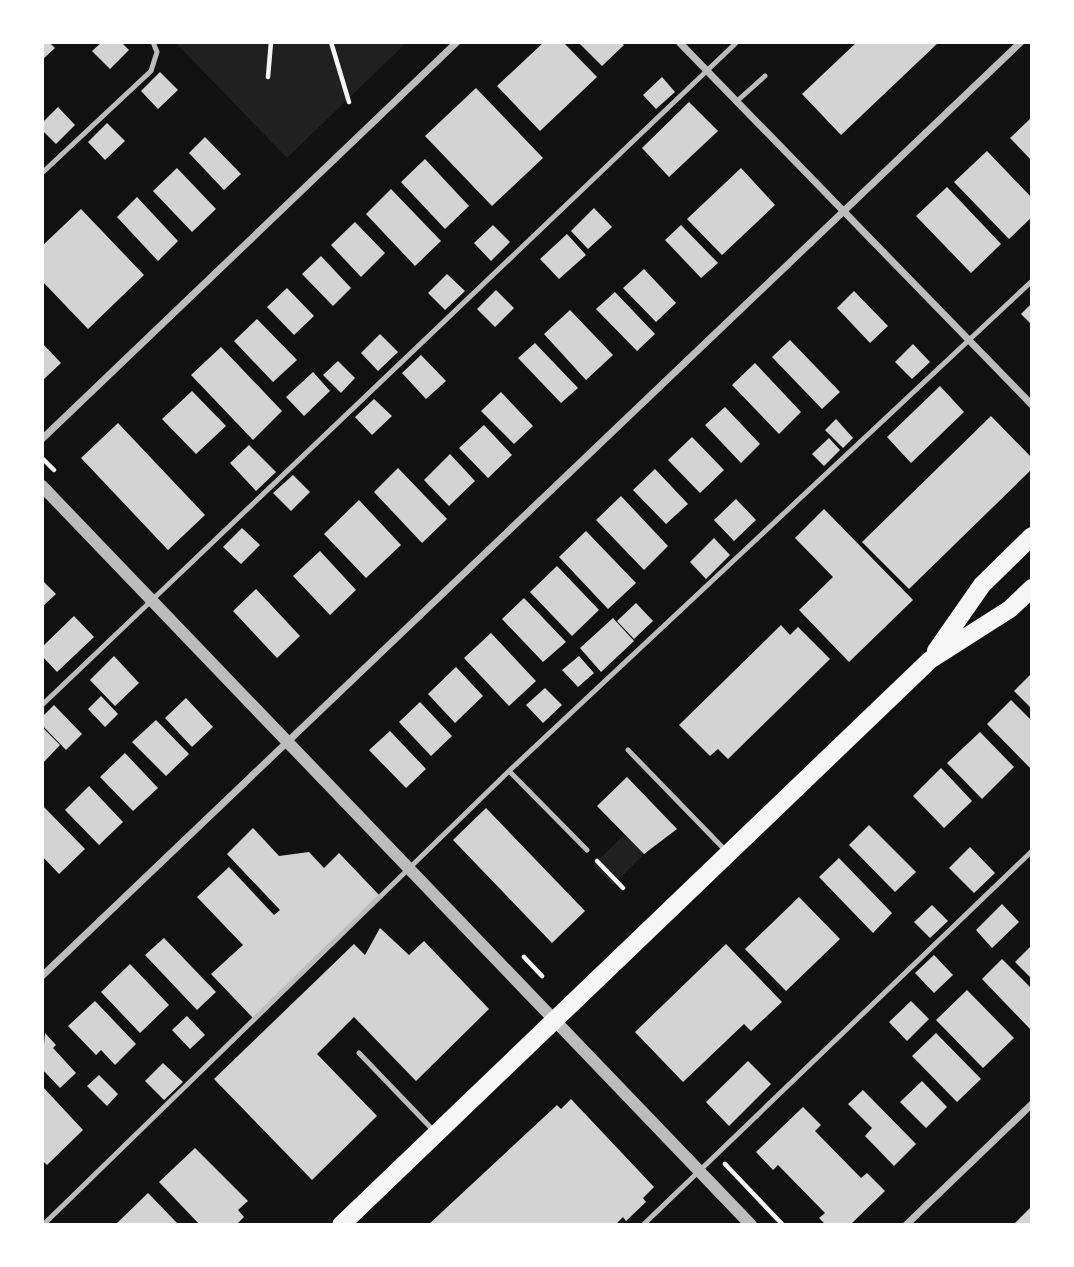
<svg xmlns="http://www.w3.org/2000/svg" width="1074" height="1267" viewBox="0 0 1074 1267" font-family="'Fira Sans Condensed',sans-serif">
	<style>
		.green { fill: #202020 }
		.building { fill: #d3d3d3 }
		.lines { fill: none; stroke-linecap: round; stroke-linejoin: round }
		.path { stroke: #f5f5f5; stroke-width: 4.5 }
		.service { stroke: #bcbcbc; stroke-width: 5 }
		.minor { stroke: #bcbcbc; stroke-width: 7 }
		.tertiary { stroke: #bcbcbc; stroke-width: 12 }
		.primary { stroke: #f5f5f5; stroke-width: 18 }
	</style>
	<rect width="100%" height="100%" fill="#111"/>
	<path class="green" d="M175,42H407L287,158Z
		M625,834L644,854L613,885L593,865Z"/>
	<path class="building" d="M42,42H49L55,48L42,60Z
		M102,42H121L129,50L110,69L92,51Z
		M544,42H563L597,77L540,131L497,86Z
		M578,42H621L624,45L602,66Z
		M857,42H939L841,135L802,94Z
		M160,72L178,90L158,109L141,91Z
		M662,77L675,92L656,109L643,95Z
		M476,88L543,158L492,206L425,136Z
		M689,102L718,131L669,177L642,148Z
		M58,107L75,125L56,144L42,130V123Z
		M1030,119L1032,121V161L1010,138Z
		M107,123L125,141L105,160L88,142Z
		M205,137L241,174L224,190L189,153Z
		M987,151L1032,198V217L1009,239L954,182Z
		M425,159L469,206L445,229L401,182Z
		M177,168L216,209L192,232L153,191Z
		M741,168L775,205L722,255L687,219Z
		M947,187L1001,244L971,273L916,216Z
		M391,189L441,241L415,266L366,214Z
		M137,197L178,241L158,261L117,217Z
		M594,208L612,227L588,249L571,231Z
		M81,209L144,275L88,329L42,281V246Z
		M355,222L385,253L361,277L331,245Z
		M493,225L510,242L491,261L474,243Z
		M681,225L718,263L701,278L665,240Z
		M567,234L586,255L559,279L540,259Z
		M321,256L351,288L333,306L302,274Z
		M644,269L676,303L656,322L623,288Z
		M447,274L465,291L445,310L428,293Z
		M287,288L314,316L294,335L267,307Z
		M496,290L514,308L495,327L477,309Z
		M854,291L888,326L870,343L837,308Z
		M615,292L655,334L637,351L596,309Z
		M1032,303V325L1021,314Z
		M570,310L613,355L586,380L544,334Z
		M257,319L297,360L273,382L234,341Z
		M380,334L398,352L378,371L361,353Z
		M790,340L840,392L822,409L772,357Z
		M42,343L61,363L42,381Z
		M535,343L578,388L561,403L518,358Z
		M913,344L930,362L912,379L895,362Z
		M221,347L282,411L253,440L191,375Z
		M421,355L446,381L426,399L402,373Z
		M338,361L355,378L341,393L323,375Z
		M755,363L801,412L779,434L732,385Z
		M313,372L330,391L304,416L286,397Z
		M940,386L964,412L911,463L887,437Z
		M192,391L226,426L196,454L162,419Z
		M501,392L533,426L514,444L481,411Z
		M374,399L392,416L372,435L355,417Z
		M725,407L760,444L741,463L705,425Z
		M991,416L1032,458V469L909,589L862,542Z
		M836,419L853,438L843,448L825,430Z
		M118,423L205,515L168,550L81,458Z
		M484,425L512,455L488,478L459,448Z
		M692,437L724,470L700,493L668,460Z
		M829,438L840,450L824,466L812,454Z
		M249,445L276,472L256,491L230,463Z
		M450,454L475,481L449,506L424,480Z
		M398,468L447,519L422,543L374,492Z
		M655,469L688,504L666,524L633,490Z
		M293,475L310,492L291,511L273,493Z
		M621,496L668,546L644,570L596,520Z
		M736,499L756,520L734,541L714,520Z
		M359,500L401,545L366,578L324,534Z
		M824,509L913,600L849,662L799,610L833,577L795,538Z
		M242,528L260,545L241,564L223,547Z
		M586,531L636,583L608,609L559,557Z
		M714,538L730,555L706,579L690,562Z
		M320,551L356,590L330,615L293,576Z
		M557,566L599,610L572,636L530,592Z
		M42,580L56,594L42,607Z
		M256,589L300,636L277,658L233,611Z
		M524,598L566,642L543,662L502,619Z
		M636,603L653,621L634,639L617,621Z
		M74,616L94,637L57,672L42,656V647Z
		M613,618L634,641L601,672L580,648Z
		M781,625L790,635L798,627L830,659L728,759L718,749L710,756L679,725Z
		M491,633L536,681L509,706L464,658Z
		M114,656L139,683L115,706L90,680Z
		M579,656L594,673L578,687L562,670Z
		M456,667L483,696L455,723L428,694Z
		M1032,673V709L1014,691Z
		M545,688L562,705L543,723L526,705Z
		M101,696L118,714L105,727L88,709Z
		M186,698L213,727L192,747L165,718Z
		M1011,700L1032,721V770L987,724Z
		M420,702L452,736L431,756L399,722Z
		M54,705L82,734L66,750L42,725V717Z
		M156,720L189,754L166,776L132,742Z
		M42,727L60,745L42,764Z
		M390,731L426,769L406,788L369,750Z
		M980,732L1014,767L982,799L947,763Z
		M125,753L158,788L133,811L100,777Z
		M941,768L972,801L944,828L913,796Z
		M627,777L677,829L644,854L597,806Z
		M89,786L123,822L99,845L65,810Z
		M42,805L85,849L59,874L42,856Z
		M486,808L585,911L552,943L453,840Z
		M869,825L916,872L895,892L849,845Z
		M253,828L279,856L309,852L324,868L339,853L381,897L253,1018L211,974L243,945L197,897L229,867L274,915L280,910L227,854Z
		M970,847L995,873L974,893L949,868Z
		M839,858L892,913L873,933L819,877Z
		M799,897L840,939L786,991L745,949Z
		M1002,904L1019,922L992,948L976,930Z
		M932,905L948,921L930,938L914,922Z
		M380,928L409,955L424,941L489,1009L416,1081L354,1017L317,1054L377,1116L312,1180L214,1079L354,944L365,955Z
		M164,938L216,992L197,1010L145,955Z
		M726,944L782,1002L751,1031L744,1024L683,1082L635,1032Z
		M1032,945V979L1015,962Z
		M934,955L953,975L934,993L915,973Z
		M1002,959L1032,989V1031L982,979Z
		M130,964L169,1005L140,1033L101,992Z
		M967,990L1014,1038L983,1068L936,1020Z
		M95,1001L136,1044L115,1065L101,1050L96,1055L68,1026Z
		M911,1001L929,1019L907,1041L889,1022Z
		M187,1016L205,1035L190,1049L172,1030Z
		M45,1033L56,1045L53,1048L76,1073L60,1088L42,1069Z
		M936,1033L981,1079L957,1102L912,1056Z
		M748,1061L771,1084L729,1126L706,1102Z
		M163,1063L183,1082L164,1100L145,1081Z
		M99,1075L118,1094L107,1106L87,1086Z
		M922,1081L947,1107L926,1128L900,1102Z
		M42,1086L83,1130L47,1165L42,1160Z
		M863,1090L916,1144L894,1166L865,1136L872,1128L848,1104Z
		M571,1099L654,1187L643,1198L646,1202L626,1221L623,1217L615,1225H428L557,1105L561,1109Z
		M803,1107L821,1125L815,1131L861,1178L867,1173L885,1191L850,1225H826L819,1218L825,1213L778,1165L773,1170L756,1152Z
		M195,1148L248,1201L238,1210L244,1217L236,1225H200L159,1182Z
		M148,1193L179,1225H115Z
		M1032,1206V1225H1013Z"/>
	<g class="lines">
		<path class="path" d="M331,42L349,102
			M268,77L271,42
			M42,458L54,470
			M597,861L623,888
			M524,957L542,976
			M725,1164L783,1225"/>
		<path class="service" d="M736,102L765,76
			M42,173L151,71L157,52L153,42
			M42,705L737,42
			M628,750L727,852
			M509,771L587,850
			M359,1053L434,1131
			M43,1225L509,771L1032,281
			M643,1225L1032,851"/>
		<path class="minor" d="M679,42L1032,405
			M42,439L457,42
			M42,976L1021,42
			M906,1225L1032,1104"/>
		<path class="tertiary" d="M42,486L751,1225"/>
		<path class="primary" d="M936,651L982,585L1032,536
			M341,1225L930,660L1010,609L1032,588"/>
	</g>
	<rect width="1074" height="1267" fill="none" stroke="#ffffff" stroke-width="88"/>
</svg>
